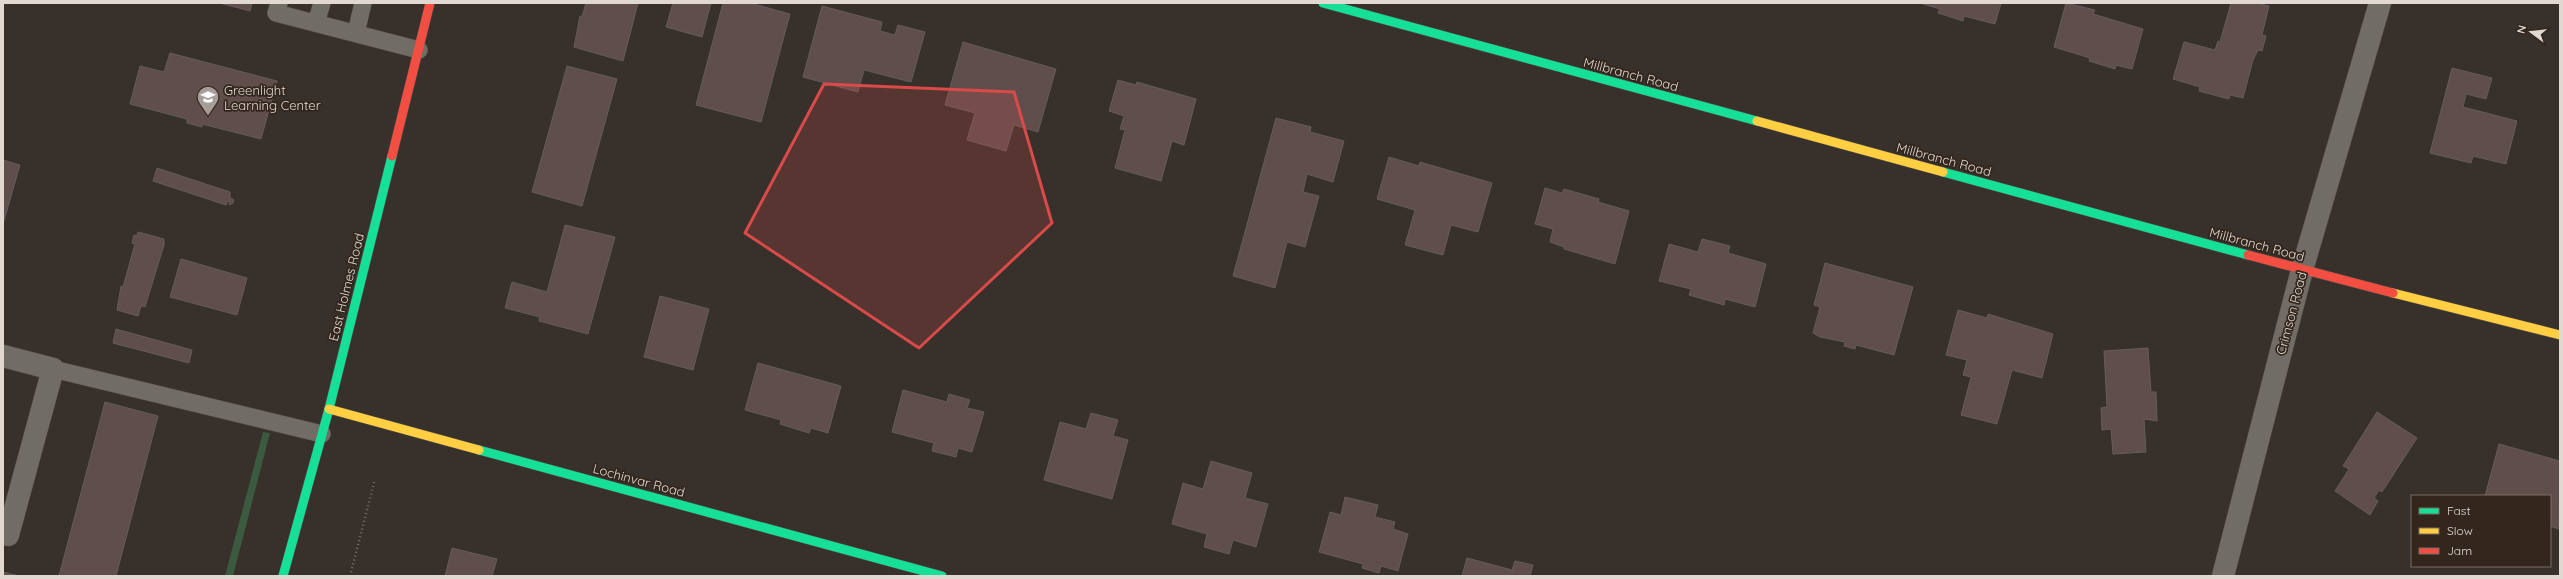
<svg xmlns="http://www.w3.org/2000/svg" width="2563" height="579" viewBox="0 0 2563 579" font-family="Quicksand,sans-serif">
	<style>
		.green { fill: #3b5a3f }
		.building { fill: #604e4c; stroke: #645d5a }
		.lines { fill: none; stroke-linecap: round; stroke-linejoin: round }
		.lane-casing { stroke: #554e4a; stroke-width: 18 }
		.street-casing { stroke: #554e4a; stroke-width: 23 }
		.fast-casing { stroke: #554e4a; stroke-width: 10 }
		.slow-casing { stroke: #554e4a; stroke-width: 10 }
		.jam-casing { stroke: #554e4a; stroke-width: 10 }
		.path { stroke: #746e6b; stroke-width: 2.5; stroke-dasharray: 1 3; stroke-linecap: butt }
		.lane { stroke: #726c67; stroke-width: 17 }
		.street { stroke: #726c67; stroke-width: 22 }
		.fast { stroke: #16e098; stroke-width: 9 }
		.slow { stroke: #ffcf43; stroke-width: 9 }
		.jam { stroke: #f24e42; stroke-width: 9 }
		.marked { fill: #d84b4a; fill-opacity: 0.2; stroke: #d84b4a; stroke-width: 3; stroke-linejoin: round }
		.labels { text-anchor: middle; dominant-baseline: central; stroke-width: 3.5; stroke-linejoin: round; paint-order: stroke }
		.street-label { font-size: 13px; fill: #e1d8d2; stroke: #33261d }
		.poi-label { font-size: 13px; fill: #e1d8d2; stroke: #33261d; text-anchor: start }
	</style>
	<rect width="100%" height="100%" fill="#38302b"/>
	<path class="green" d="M263,432L270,433L233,576H225Z"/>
	<path class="building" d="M220,3H252L250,11Z
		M586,3H638L623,61L574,47L580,16L582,17Z
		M673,3H711L702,37L666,27Z
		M723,3H750L790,14L761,122L696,105Z
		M1920,3H2001L1995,24L1964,16L1963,21L1938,13L1940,9Z
		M2066,3L2095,10L2093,14L2143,29L2132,69L2116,65L2115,69L2089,61L2090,58L2054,47Z
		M2231,3H2257L2269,6L2262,35L2266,36L2262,51L2258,50L2253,60L2243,98L2230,95L2229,99L2199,91L2200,87L2173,79L2184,42L2215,50L2218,41L2220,42Z
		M822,6L882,22L880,31L895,35L898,25L925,32L911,82L864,70L858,92L803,77Z
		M963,42L1056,69L1038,132L1014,125L1006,151L967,140L975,113L945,105Z
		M170,53L277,81L261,139L202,124V127L187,123V119L130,104L140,66L164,72Z
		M567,66L617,79L582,206L532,192Z
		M2452,68L2492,78L2486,99L2466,94L2463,107L2517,121L2506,164L2473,156L2471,163L2430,153Z
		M1118,80L1136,85L1137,82L1196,99L1184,145L1172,141L1161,181L1115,168L1125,130L1120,129L1124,116L1109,111Z
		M1276,118L1311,127L1310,132L1344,141L1333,182L1307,174L1303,192L1319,196L1305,247L1287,242L1275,288L1233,276Z
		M1389,157L1419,166L1420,162L1492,183L1478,232L1451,225L1443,255L1405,245L1415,210L1377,199Z
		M3,160L20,165L3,224Z
		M157,168L230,192V198L234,200L233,203L229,205L230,202L228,201L226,205L153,181Z
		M1545,188L1562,193L1564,189L1599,199L1598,202L1629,211L1615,264L1564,249V247L1550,242L1553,229L1535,224Z
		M565,225L615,237L588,334L539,321L540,317L505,308L512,282L547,292Z
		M138,232L164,239V245L145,307L141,306L138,316L117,310L121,286L123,287L135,244L132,243L134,235L137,236Z
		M1702,239L1730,246L1728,253L1766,264L1755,307L1725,299L1724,305L1689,295L1691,289L1659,281L1669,244L1698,252Z
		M181,259L247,278L237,315L170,297Z
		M1825,263L1913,287L1894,355L1856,345L1855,349L1844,346L1845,342L1820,337L1813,333L1820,307L1814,305Z
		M660,296L709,309L693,370L644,357Z
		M1958,310L1987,318L1988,314L2053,334L2042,378L2012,370L1997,424L1961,415L1971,377L1963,375L1967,360L1946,355Z
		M116,329L192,350L189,363L113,343Z
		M2148,348L2151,392H2156L2157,421L2144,419L2146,452L2113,454L2111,429L2102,430L2101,408L2107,407L2104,351Z
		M758,363L841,386L828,433L811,428L809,433L780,424L781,420L745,410Z
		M903,390L947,402L949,394L970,400L967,408L984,412L972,452L958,448L956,457L932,451L934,443L892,432Z
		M105,402L158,416L116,576H59Z
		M2377,412L2417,438L2382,492L2379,490L2374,498L2378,501L2370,515L2335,491L2349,469L2343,466Z
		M1091,413L1118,420L1113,436L1128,440L1112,499L1044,480L1060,422L1086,429Z
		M2499,444L2560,461L2559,529L2550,526V496H2485Z
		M1211,461L1252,473L1245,498L1268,504L1256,547L1233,540L1229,554L1204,547L1207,534L1172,524L1183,483L1203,489Z
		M1345,497L1378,505L1375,517L1395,522L1393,529L1408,534L1398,571L1381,566L1379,573L1362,568L1363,564L1319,552L1330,512L1341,515Z
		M452,548L497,559L492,576H445Z
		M1467,558L1512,570L1515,561L1533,565L1530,576H1462Z
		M3,572L19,576H3Z"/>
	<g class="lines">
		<g class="lane-casing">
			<path id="lane" d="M279,3L276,13L419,50
				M316,23L322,3
				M356,33L363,3
				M53,369L322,434"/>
		</g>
		<g class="street-casing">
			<path id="street" d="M3,356L53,369L8,535
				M2223,576L2302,270L2380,3"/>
		</g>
		<g class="fast-casing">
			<path id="fast" d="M1323,3L1757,121
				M1943,172L2248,255
				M479,450L942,576
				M283,576L329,409L392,156"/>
		</g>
		<g class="slow-casing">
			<path id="slow" d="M1757,121L1943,172
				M2393,293L2560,335
				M329,409L479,450"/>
		</g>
		<g class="jam-casing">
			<path id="jam" d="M392,156L430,3
				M2248,255L2393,293"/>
		</g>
		<path class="path" d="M350,576L375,479"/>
		<use href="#lane" class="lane"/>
		<use href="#street" class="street"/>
		<use href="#fast" class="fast"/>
		<use href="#slow" class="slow"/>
		<use href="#jam" class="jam"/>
	</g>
	<path class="marked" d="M824,84L1014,92L1052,223L919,348L745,233Z"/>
	<defs>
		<g id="school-pin" transform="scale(1.15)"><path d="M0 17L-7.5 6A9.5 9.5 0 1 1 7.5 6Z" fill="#a69d98" stroke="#33261d"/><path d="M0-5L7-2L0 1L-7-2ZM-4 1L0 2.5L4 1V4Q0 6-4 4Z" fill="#fff"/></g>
	</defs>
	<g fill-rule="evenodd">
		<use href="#school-pin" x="208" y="97"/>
	</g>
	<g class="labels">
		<g class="street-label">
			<text transform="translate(1631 74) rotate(15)">Millbranch Road</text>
			<text transform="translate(1944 159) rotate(15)">Millbranch Road</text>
			<text transform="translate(2257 244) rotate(15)">Millbranch Road</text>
			<text transform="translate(346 287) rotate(-76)">East Holmes Road</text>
			<text transform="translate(2291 313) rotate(-75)">Crimson Road</text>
			<text transform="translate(639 480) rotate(15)">Lochinvar Road</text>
		</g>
		<g class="poi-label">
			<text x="224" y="90">Greenlight<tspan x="224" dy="15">Learning Center</tspan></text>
		</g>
	</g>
	<rect width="2563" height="579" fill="none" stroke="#e1d8d2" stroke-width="8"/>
	<rect x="2411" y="495" width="140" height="72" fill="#33261d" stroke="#796d65"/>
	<rect x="2419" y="508" width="20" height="6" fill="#16e098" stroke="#796d65"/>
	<text x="2447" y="515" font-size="12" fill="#e1d8d2">Fast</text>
	<rect x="2419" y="528" width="20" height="6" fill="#ffcf43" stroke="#796d65"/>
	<text x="2447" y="535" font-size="12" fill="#e1d8d2">Slow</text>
	<rect x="2419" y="548" width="20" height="6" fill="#f24e42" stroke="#796d65"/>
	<text x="2447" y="555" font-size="12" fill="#e1d8d2">Jam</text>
	<g transform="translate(2531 32) rotate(285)" stroke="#33261d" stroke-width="3" paint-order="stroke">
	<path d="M0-3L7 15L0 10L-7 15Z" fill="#e1d8d2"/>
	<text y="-6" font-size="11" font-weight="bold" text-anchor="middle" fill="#e1d8d2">N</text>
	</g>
</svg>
